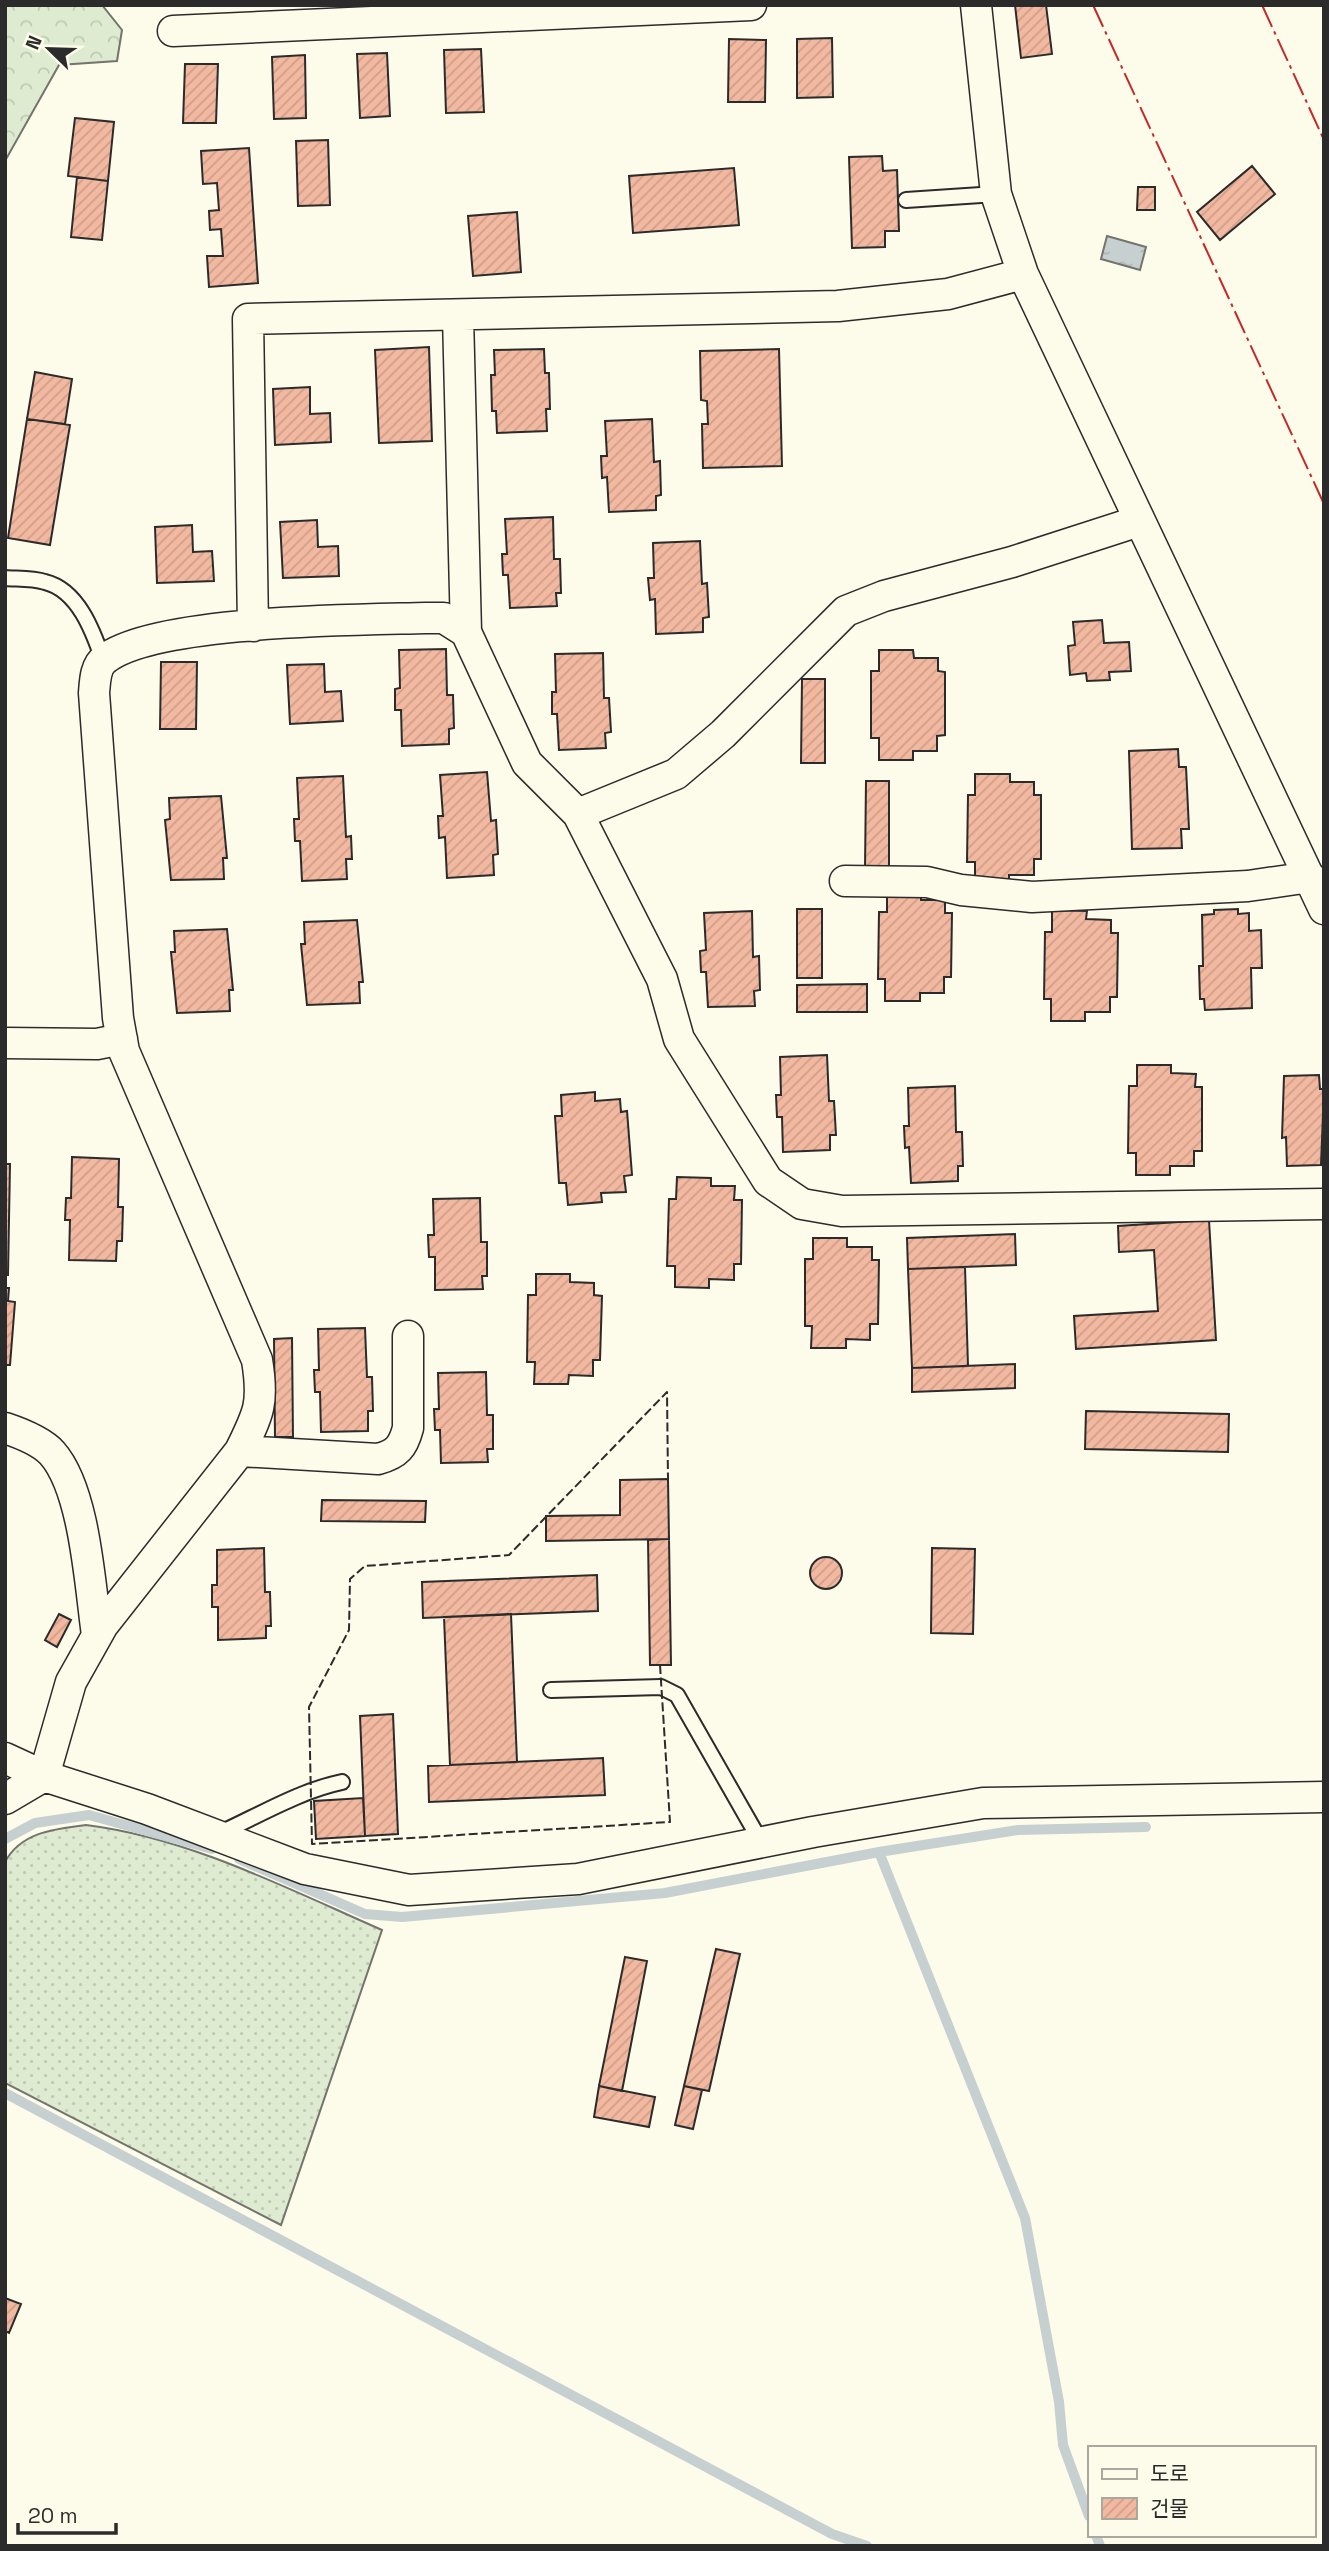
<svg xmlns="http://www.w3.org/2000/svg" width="1329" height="2551" viewBox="0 0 1329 2551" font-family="'Space Grotesk','Noto Sans KR',sans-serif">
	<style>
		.grass { fill: url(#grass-dots); stroke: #74746e; stroke-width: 2 }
		.forest { fill: url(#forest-crowns); stroke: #74746e; stroke-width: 2 }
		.water { fill: url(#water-ripples); stroke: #74746e; stroke-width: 2 }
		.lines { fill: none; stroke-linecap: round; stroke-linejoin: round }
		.stream { stroke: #c7d0d0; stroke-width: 10 }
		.building { fill: url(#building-hatch); stroke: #2b2b2b; stroke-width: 2 }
		.lane-casing { stroke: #2b2b2b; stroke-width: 18 }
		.street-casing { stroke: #2b2b2b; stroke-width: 33 }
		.lane { stroke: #fdfbea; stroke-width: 14 }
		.street { stroke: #fdfbea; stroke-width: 30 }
		.fence { stroke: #2b2b2b; stroke-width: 2; stroke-dasharray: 9 3.5; stroke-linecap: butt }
		.power { stroke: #c62828; stroke-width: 2; stroke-dasharray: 24 5 3.5 5; stroke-linecap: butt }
	</style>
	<defs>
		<pattern id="grass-dots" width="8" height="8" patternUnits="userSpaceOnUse" patternTransform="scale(1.75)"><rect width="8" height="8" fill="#deebd1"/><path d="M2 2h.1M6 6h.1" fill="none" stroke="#bfcab4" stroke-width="1.8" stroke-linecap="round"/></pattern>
		<pattern id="forest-crowns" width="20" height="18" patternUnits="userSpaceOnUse" patternTransform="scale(1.75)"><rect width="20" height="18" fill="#deebd1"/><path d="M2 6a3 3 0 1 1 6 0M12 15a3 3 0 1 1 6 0" fill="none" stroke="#bfcab4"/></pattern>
		<pattern id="water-ripples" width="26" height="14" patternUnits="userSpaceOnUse" patternTransform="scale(1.75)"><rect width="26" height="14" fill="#c7d0d0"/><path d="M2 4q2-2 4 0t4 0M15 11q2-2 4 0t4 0" fill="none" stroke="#abb3b3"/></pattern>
		<pattern id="building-hatch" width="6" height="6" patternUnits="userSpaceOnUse" patternTransform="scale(1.75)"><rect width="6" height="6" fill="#f2b8a0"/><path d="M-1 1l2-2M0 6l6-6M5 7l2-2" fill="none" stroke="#d09e8a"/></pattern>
	</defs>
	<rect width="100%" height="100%" fill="#fdfbea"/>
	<path class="grass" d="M86,1825C190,1838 288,1889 382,1930L281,2225L5,2083V1862C21,1832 54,1829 86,1825Z"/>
	<path class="forest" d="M5,5H102L122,30L117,61L59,65L5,161Z"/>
	<path class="water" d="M1107,236L1146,247L1140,270L1101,259Z"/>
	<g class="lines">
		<path class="stream" d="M5,1839L35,1823L89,1815L212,1849
			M879,1852L1025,2218L1059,2402L1063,2445L1089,2516
			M239,1859L365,1914L402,1917L665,1893L879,1852L1018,1830L1146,1827
			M5,2093L832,2534L867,2546
			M1096,2535L1100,2546"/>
	</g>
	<path class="building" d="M1015,5H1046L1052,54L1021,58Z
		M832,38L833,97L797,98V39Z
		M729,39L766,40L765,102H728Z
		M481,49L484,112L446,113L444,50Z
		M387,53L390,116L360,118L357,54Z
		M305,55L306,118L274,119L272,57Z
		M185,64H218L216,123H183Z
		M75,118L114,122L108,181L68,176Z
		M328,140L330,205L298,206L296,141Z
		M249,148L258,283L209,287L207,256H223L221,229L210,230L209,211L219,210L217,183L203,184L201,151Z
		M882,156L883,171L897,170L899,231H885V247L852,248L849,157Z
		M1252,166L1275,194L1220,240L1197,212Z
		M734,168L739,225L633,233L629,176Z
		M77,177L108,181L102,240L71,237Z
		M1138,187H1155V210H1137Z
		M517,212L521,272L473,276L468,216Z
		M429,347L432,441L379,443L375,350Z
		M544,349L545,373H549L550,409H546L547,431L497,433L496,411H492L491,375H495L494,350Z
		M779,349L782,466L703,468L702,424H708L707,401L701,400L700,351Z
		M35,372L72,379L65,424L27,419Z
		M310,387V414L330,413L331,442L275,445L273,389Z
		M27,419L70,425L50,545L8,538Z
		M652,419L654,462L660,461L661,495L656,496V510L609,512L607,477L602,478L601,456H607L605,421Z
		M553,517L554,559H560L561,593H556L557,606L510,608L508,575H503L502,554H507L505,519Z
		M317,520L318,547L338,546L339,576L283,578L280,522Z
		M192,525L193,552L212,551L214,581L157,583L155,527Z
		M700,541L702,584L707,583L709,617L703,618V632L656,634L655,599L650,600L648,578H654L653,543Z
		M1102,620L1104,643L1129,642L1131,671L1109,672L1110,680L1087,681L1086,673L1070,675L1068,646L1075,645L1073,622Z
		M446,649L447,695H453L454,728L449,729V744L402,746L401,710H395V689L400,688L399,650Z
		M879,650H913L914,658H938V671L945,672V735L937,736V751H913V760H879V738H871V671H879Z
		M603,653L604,698H609L611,732L605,733L606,748L559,750L557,714H552V692H556L555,654Z
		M161,662H197L196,729H160Z
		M324,664L325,692L341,691L343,721L290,724L287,665Z
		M802,679H825V763H801Z
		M1178,749L1179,767H1186L1189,829H1181L1182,848L1132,849L1129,751Z
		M487,772L491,821L496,820L498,854L493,855L494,875L447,878L445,837L439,838L438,816H443L440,775Z
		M975,774H1010V782H1034V795H1041V859H1034V875H1009V884H975V862H967L968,795H975Z
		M343,776L346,837L351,836L352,859H346L347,879L302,881L300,841H295L294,819H299L297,778Z
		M866,781H889V869H865Z
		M221,796L227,858H223L224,879L171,880L165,820L170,819L169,798Z
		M887,891H921V900H945V913H952L951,977H944V993H920V1001H885V979H878L879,912H887Z
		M797,909H822V978H797Z
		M1238,909V914L1249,913V931L1261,930L1262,968H1251L1252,1008L1205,1010L1204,999H1200L1199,966H1203L1202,915L1214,914V910Z
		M1052,910L1087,911L1086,919L1111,920V933H1118L1117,997H1110V1012H1085V1021H1051V999H1044L1045,932H1052Z
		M752,911L753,957L759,956L760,990L754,991L755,1006L708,1007L706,972H701L700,951L706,950L704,913Z
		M357,920L363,982H359L360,1003L307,1005L301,944H305L304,922Z
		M227,929L233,990H229L230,1011L177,1013L171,952H175L174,931Z
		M867,984V1012H797V985Z
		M827,1055L829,1101H834L836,1135H830V1150L783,1152L782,1117H777L776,1095H781L780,1057Z
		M1137,1065H1171V1073L1196,1074L1195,1087H1202V1151H1194V1166H1170V1175H1136V1153H1128L1129,1086H1137Z
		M1319,1075L1320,1089H1324L1321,1165L1287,1166L1286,1137L1282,1138L1284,1076Z
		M955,1086L956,1132H962L963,1166H958V1181L911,1183L909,1147L905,1148L904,1126H909L908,1088Z
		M595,1092V1101L620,1099L621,1112L627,1111L632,1175L624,1176L626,1192L601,1193L602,1202L568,1205L566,1183H559L555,1116H562L561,1095Z
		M72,1157L119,1159L118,1207H123L122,1241H117L116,1261L69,1260L70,1220H65L66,1198H71Z
		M5,1164H10L8,1275H5Z
		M677,1177L711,1178V1186H735L734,1200H742L741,1264H734V1280L709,1279V1288L675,1287V1266H667L669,1199H676Z
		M480,1198L481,1242H487V1276H482L483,1289L435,1290V1257H429L428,1235H434L433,1199Z
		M1209,1220L1216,1340L1076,1349L1074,1316L1158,1311L1154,1250L1119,1252L1118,1226Z
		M1015,1234L1016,1265L908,1269L907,1238Z
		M813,1238H847V1247H872V1260H879L878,1324H870V1340L846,1339V1348H811L812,1326H805V1259H813Z
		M965,1267L968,1366L912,1368L908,1269Z
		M536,1274H570V1282L594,1283V1295L602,1296L600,1360H593V1376L569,1375L568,1384H534L535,1362H527L528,1295H536Z
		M5,1288H9L8,1301L15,1302L10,1365H5Z
		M365,1328L367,1377H372L373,1411H368V1431L321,1432L320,1392H315L314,1370H319L318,1329Z
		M292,1338L293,1437H275L274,1339Z
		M1015,1364V1388L912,1392V1368Z
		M486,1372L487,1415H493V1449H487L488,1462L441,1463L440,1430H435L434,1409H439L438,1373Z
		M1086,1411L1229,1414L1228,1452L1085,1449Z
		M668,1479L669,1539L546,1541V1516L620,1515V1480Z
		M322,1500L426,1501L425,1522L321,1521Z
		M669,1539L671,1665H650L648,1540Z
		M264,1548L265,1592H270L271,1626H266V1638L218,1640V1607H212V1585H217V1550Z
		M932,1548L975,1549L973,1634L931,1633Z
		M810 1573a16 16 0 1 1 32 0a16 16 0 1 1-32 0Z
		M597,1575L598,1611L423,1618L422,1582Z
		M59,1614L71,1620L57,1647L45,1640Z
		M511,1614L517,1762L450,1765L444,1617Z
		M393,1714L398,1834L365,1836L360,1716Z
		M603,1758L605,1795L429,1802L428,1766Z
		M363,1798L365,1836L316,1839L314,1801Z
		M716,1949L740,1954L709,2091L684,2086Z
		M625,1957L647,1961L622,2091L599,2086Z
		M599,2086L655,2097L649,2127L594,2117Z
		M684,2086L702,2090L693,2129L675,2125Z
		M5,2298L21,2304L9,2333L5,2331Z"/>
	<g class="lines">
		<g class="lane-casing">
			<path id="lane" d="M906,200L996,194
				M5,578C18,579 32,578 45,582C78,590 93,631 103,660
				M551,1690L661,1687L677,1695L761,1842
				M218,1834C258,1816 299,1791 342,1782"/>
		</g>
		<g class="street-casing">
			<path id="street" d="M976,5L996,194L1023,274L1324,909
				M173,31L751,5
				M458,316L466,632
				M253,626L248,319L838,306L948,294L1023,274
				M578,814L676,774L723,734L846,611L884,596L1012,562L1139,521
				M845,881L927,882L961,890L1032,897L1248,886L1310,877
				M5,1043L97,1044L122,1039
				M5,1428C20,1433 42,1442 52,1453C85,1490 90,1586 97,1635
				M240,1451L378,1459C397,1454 403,1447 408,1428V1336
				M5,1758L44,1776L147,1809L305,1869L409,1890L578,1879L813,1832L983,1803L1324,1797
				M5,1799L44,1776L71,1682L103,1625L240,1451C259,1413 264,1403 257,1360L124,1051L118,1018L94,693C95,682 95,666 105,659C155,620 357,620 426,618H444L466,632L527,763L578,814L662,979L679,1039L768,1181L802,1204L842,1211L1324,1204"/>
		</g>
		<use href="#lane" class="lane"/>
		<use href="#street" class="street"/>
		<path class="fence" d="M660,1665L670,1822L312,1844L309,1707L349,1630L350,1579L365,1566L509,1555L667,1392L668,1479"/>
		<path class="power" d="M1093,5L1324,504
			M1262,5L1324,140"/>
	</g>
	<rect width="1329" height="2551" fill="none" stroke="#2b2b2b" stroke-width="14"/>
	<rect x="1088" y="2446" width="228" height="91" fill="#fdfbea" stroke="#a9a89e" stroke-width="2"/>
	<rect x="1102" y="2469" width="35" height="10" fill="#fdfbea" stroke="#a9a89e" stroke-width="2"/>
	<text x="1150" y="2481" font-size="21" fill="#2b2b2b">도로</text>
	<rect x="1102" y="2498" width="35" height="21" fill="url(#building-hatch)" stroke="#a9a89e" stroke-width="2"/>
	<text x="1150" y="2516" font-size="21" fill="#2b2b2b">건물</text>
	<g transform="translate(49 49) rotate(293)" stroke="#fdfbea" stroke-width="5" paint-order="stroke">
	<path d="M0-5L12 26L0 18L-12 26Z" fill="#2b2b2b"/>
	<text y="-10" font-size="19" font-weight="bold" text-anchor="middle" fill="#2b2b2b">N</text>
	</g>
	<path d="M18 2523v10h98v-10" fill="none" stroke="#2b2b2b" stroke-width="3.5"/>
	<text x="28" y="2523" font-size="21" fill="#2b2b2b" stroke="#fdfbea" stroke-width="5" paint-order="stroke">20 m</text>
</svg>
